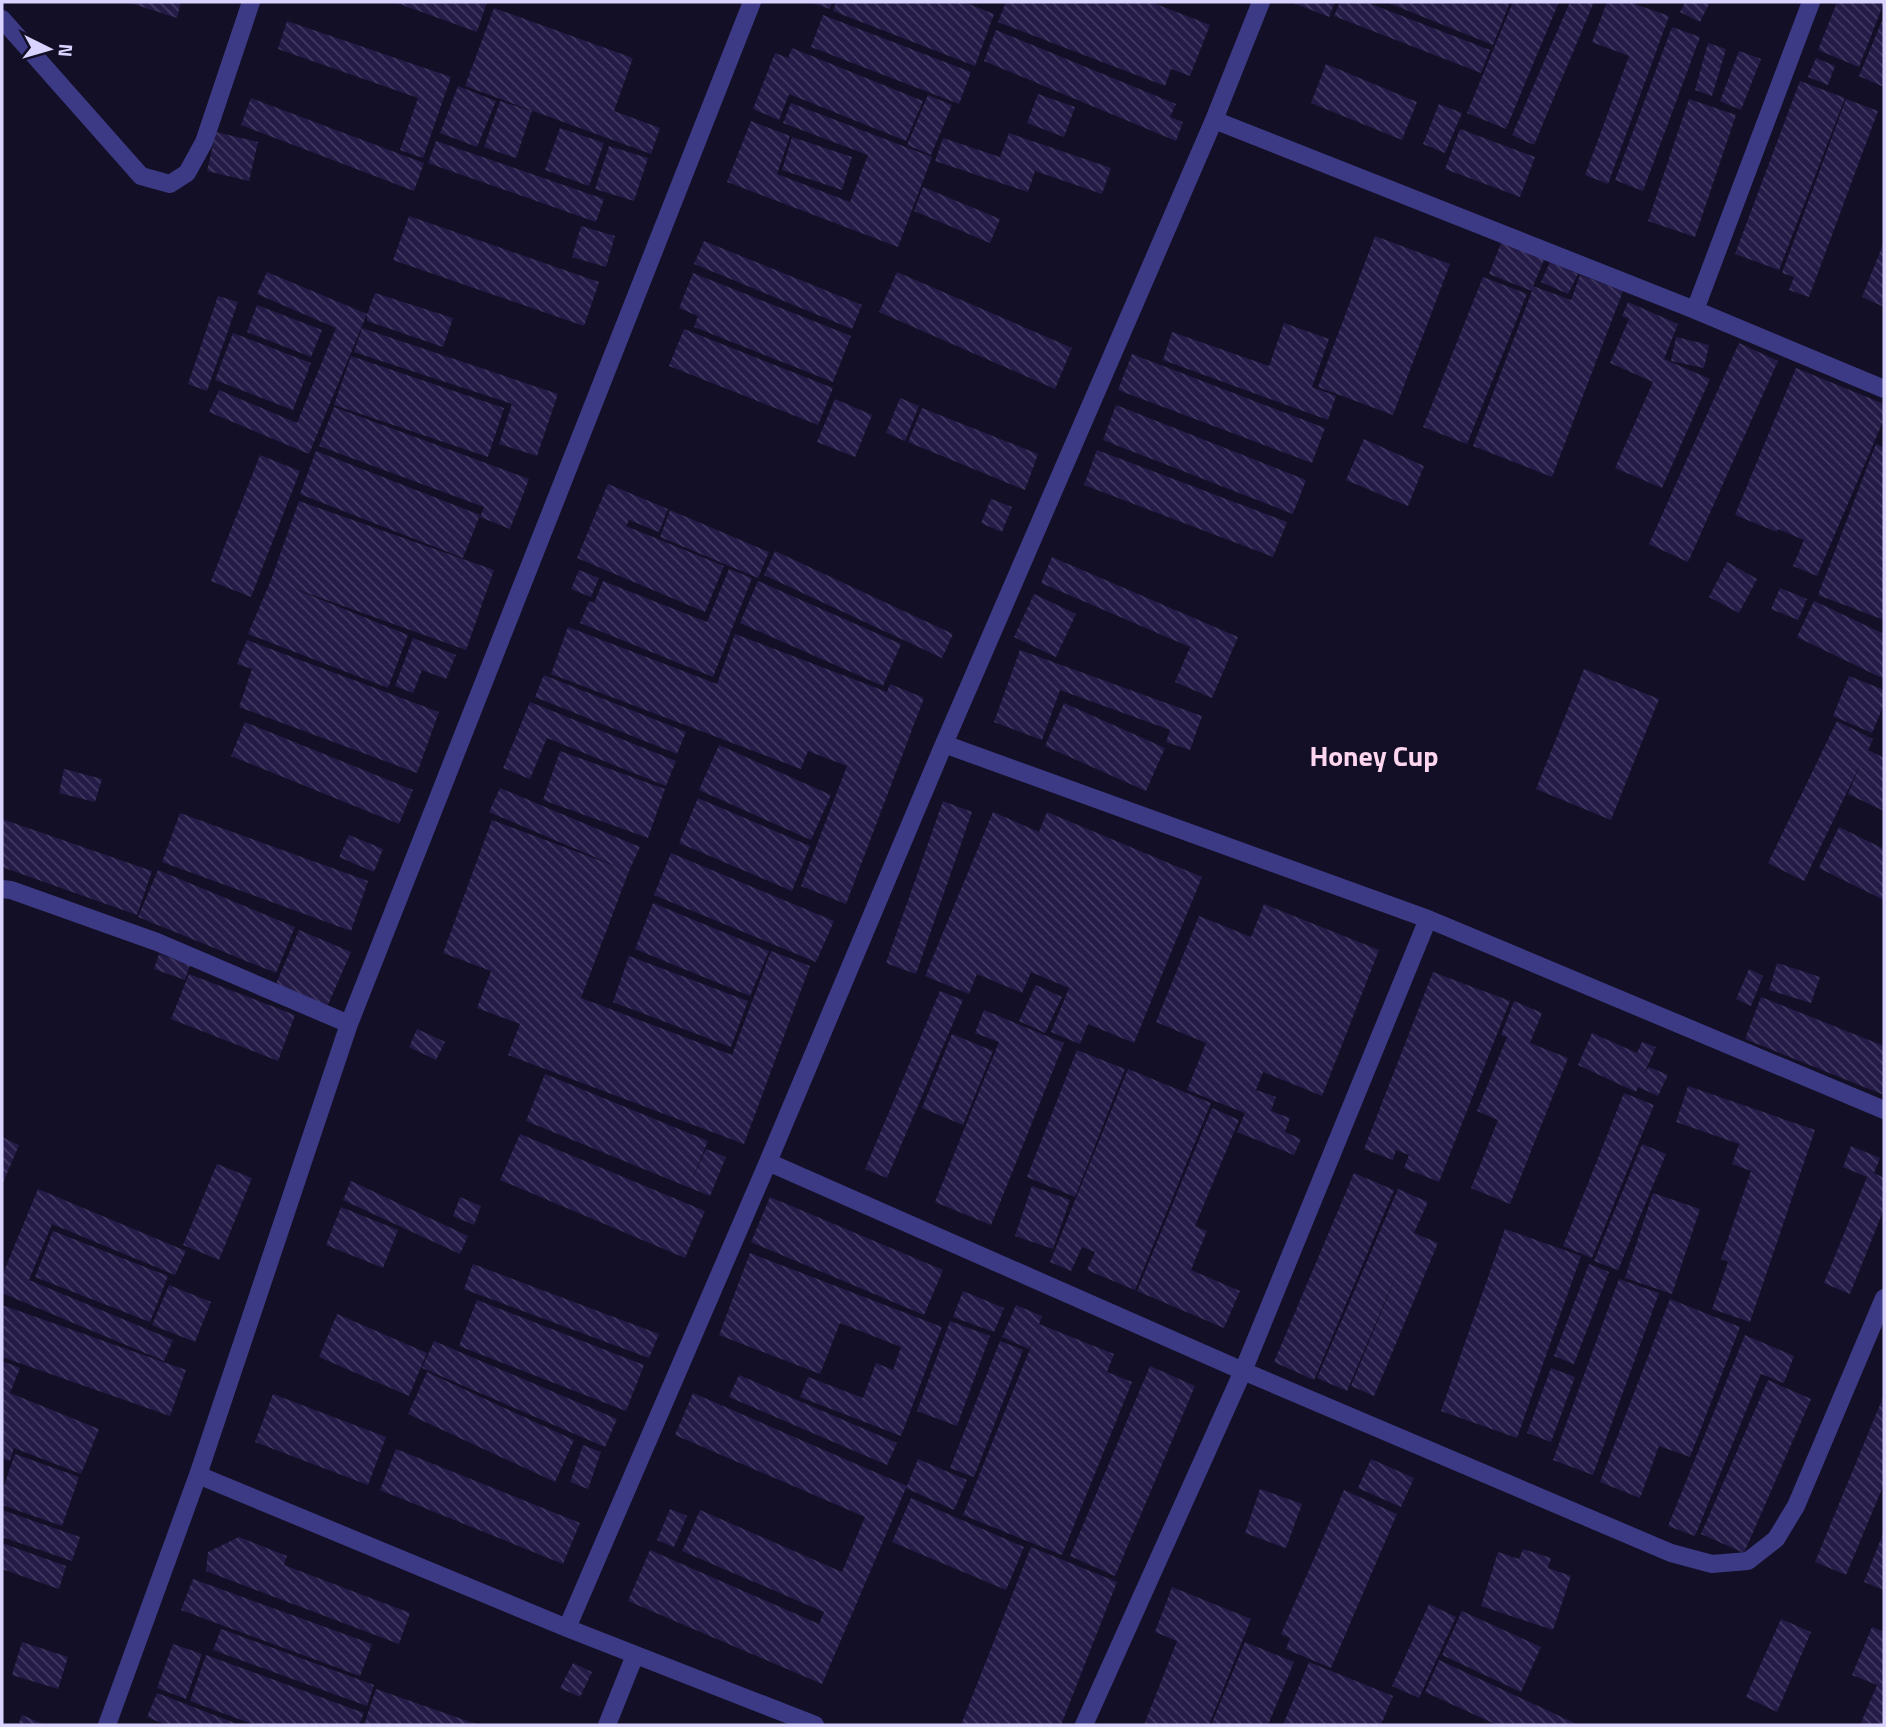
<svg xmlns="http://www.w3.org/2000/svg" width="1886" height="1727" viewBox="0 0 1886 1727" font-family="'Titillium Web',sans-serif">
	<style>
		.building { fill: url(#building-back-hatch) }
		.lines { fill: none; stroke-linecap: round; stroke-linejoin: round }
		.minor { stroke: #3d3a85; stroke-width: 18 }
		.labels { text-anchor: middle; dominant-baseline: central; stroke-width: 5; stroke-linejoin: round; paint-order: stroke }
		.quarter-label { font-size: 28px; font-weight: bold; fill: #ffd6f0; stroke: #130f26 }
	</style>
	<defs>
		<pattern id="building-back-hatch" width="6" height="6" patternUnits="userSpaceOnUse" patternTransform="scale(1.75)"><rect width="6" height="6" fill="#241b47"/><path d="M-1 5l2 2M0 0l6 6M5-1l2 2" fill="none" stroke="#433b63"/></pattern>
	</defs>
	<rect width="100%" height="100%" fill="#130f26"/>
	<path class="building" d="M127,2H181L177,18Z
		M394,2H487L477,32Z
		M809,2H832L830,9Z
		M836,2H964L994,14L975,66L833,11Z
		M1006,2H1151L1210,25L1190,76L1171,69L1165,86L998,22Z
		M1291,2H1335L1329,17Z
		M1340,2H1366L1490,50L1481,73L1334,16Z
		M1386,2H1510L1493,45Z
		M1513,2H1559L1506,129L1467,113Z
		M1570,2H1594L1534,145L1512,135Z
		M1607,2H1629L1669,16L1608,184L1585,175L1629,56L1592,42Z
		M1685,2H1710L1700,22L1680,12Z
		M1837,2H1884L1859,67L1818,50Z
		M494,8L633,58L614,111L660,128L651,154L465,86Z
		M823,15L971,72L959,104L811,47Z
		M1884,16V87L1859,76Z
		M287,21L451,77L423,158L400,150L418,98L278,49Z
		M1672,27L1700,37L1643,191L1615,180Z
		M996,30L1176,104L1170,117L1183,122L1176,141L984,61Z
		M1708,43L1726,49L1712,96L1695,90Z
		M792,48L923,101L906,141L789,94L779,120L753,109L775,53L788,58Z
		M1739,51L1761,59L1741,110L1720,101Z
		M1816,58L1835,66L1828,85L1808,77Z
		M1326,64L1417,102L1402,140L1311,103Z
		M1800,81L1845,98L1779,270L1735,254Z
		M458,86L496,101L477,147L440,133Z
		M1038,94L1075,107L1064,137L1027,123Z
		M928,95L952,105L931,155L907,145Z
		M251,98L424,163L414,191L241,125Z
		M1689,99L1736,115L1695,237L1648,221Z
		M1846,99L1878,111L1809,297L1789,290L1794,277L1782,273Z
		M500,101L532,111L516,158L484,147Z
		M791,103L932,157L898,247L727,182L751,121L790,136L777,174L850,202L868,155L783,123Z
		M1439,104L1462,113L1445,153L1423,144Z
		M560,128L604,143L589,186L545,170Z
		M1460,129L1535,157L1520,197L1445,169Z
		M216,132L258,142L249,181L207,171Z
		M1009,133L1111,168L1102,194L1035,171L1028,192L935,161L943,138L1000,157Z
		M792,137L852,157L842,190L782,170Z
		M436,141L604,199L596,222L428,163Z
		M609,146L648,158L634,201L595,189Z
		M923,187L1000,219L990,243L914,211Z
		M409,216L599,282L584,326L393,260Z
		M581,226L615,236L606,267L572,257Z
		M1504,235L1547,253L1533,286L1571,300L1580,275L1623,291L1552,477L1473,446L1532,291L1489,274Z
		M1375,236L1450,264L1393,415L1318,387Z
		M704,241L862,305L852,329L694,264Z
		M1884,242V307L1862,297Z
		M1550,262L1578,274L1568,294L1541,282Z
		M267,272L367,314L375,293L453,318L443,347L367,321V314L309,454L209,412L219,390L297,423L336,328L257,294Z
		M897,272L1072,348L1055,389L879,312Z
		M693,273L851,336L833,382L694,327L698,316L679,308Z
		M1483,277L1527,294L1467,444L1423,427Z
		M218,296L238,302L207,391L188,384Z
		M1628,302L1678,324L1664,359L1710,379L1662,488L1615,468L1653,382L1610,363L1629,319L1622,316Z
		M257,305L322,330L311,357L247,332Z
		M1284,323L1329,339L1312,387L1336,396L1328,420L1163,360L1172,332L1269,366Z
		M362,328L558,394L537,456L499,444L512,404L354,352Z
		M684,329L833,388L818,425L669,366Z
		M233,333L311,363L293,410L215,380Z
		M1676,337L1709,345L1704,368L1671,361Z
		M1739,343L1778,361L1688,562L1649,544Z
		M1132,354L1325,428L1312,463L1118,390Z
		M351,356L504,408L488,457L334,405Z
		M1796,368L1884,404V419L1817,576L1793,566L1804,540L1778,529L1777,532L1735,515Z
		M900,398L919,406L905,441L886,433Z
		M835,399L872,415L855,457L817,442Z
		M1116,405L1306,480L1293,514L1103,440Z
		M334,407L529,479L510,529L480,517L484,507L319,446Z
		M922,408L1038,454L1025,490L908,442Z
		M1364,439L1424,466L1408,506L1346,480Z
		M1876,444L1884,448V620L1818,595Z
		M1097,450L1287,522L1273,557L1084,485Z
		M316,451L480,515L463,558L300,494Z
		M260,455L300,471L251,597L211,581Z
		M608,484L668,509L659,532L629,520L626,526L724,566L705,612L577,558Z
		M991,499L1012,507L1002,532L981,523Z
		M299,501L494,570L466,650L290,587L408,635L388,688L248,634L271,580Z
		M670,510L769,552L758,578L660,537Z
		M775,551L953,634L942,658L764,575Z
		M1052,557L1238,637L1212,698L1175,682L1190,647L1041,583Z
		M1727,562L1757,579L1739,613L1709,597Z
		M729,569L752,578L713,677L580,623L589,601L594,603L603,581L707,622Z
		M579,570L599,578L591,597L571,589Z
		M758,581L901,644L883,686L740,623Z
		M1780,588L1807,599L1798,620L1771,609Z
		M1034,594L1076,614L1056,657L1014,637Z
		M1814,601L1884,634V679L1797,637Z
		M568,627L717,684L735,634L887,692L890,684L924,698L846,904L801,886L847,766L808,751L801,769L551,674Z
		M413,638L456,655L446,679L422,670L413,693L395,686Z
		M247,640L439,712L417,773L239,707L252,669L237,664Z
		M1020,650L1202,716L1190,750L1166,742L1170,730L1060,690L1042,740L994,722Z
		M1584,669L1659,699L1611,820L1536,789Z
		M544,675L686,732L677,754L535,697Z
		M1849,676L1884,690V704L1872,733L1833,716Z
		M530,702L676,761L666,786L547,738L530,779L503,768Z
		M1064,703L1165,748L1146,791L1045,746Z
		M1837,721L1873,739L1868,750L1884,758V811L1848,794L1861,763L1804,881L1768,863Z
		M245,722L413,790L399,824L231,756Z
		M719,745L831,795L811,840L699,790Z
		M560,751L665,789L648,838L543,800Z
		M64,769L102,779L95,802L59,793Z
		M500,788L640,847L629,871L581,998L732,1055L771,951L810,966L744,1144L508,1055L520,1024L477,1008L491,971L443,953L492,820L620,868L489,812Z
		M698,798L810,846L792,891L679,843Z
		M943,801L972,812L916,974L886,963Z
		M993,812L1039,832L1047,812L1202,877L1134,1043L1088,1024L1080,1044L1051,1032L1069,988L1031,972L1022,993L977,974L969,994L925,976Z
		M180,813L368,881L351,931L162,862Z
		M2,819L152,871L137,915L2,867Z
		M1839,827L1884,849V900L1819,868Z
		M349,835L383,849L374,872L339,857Z
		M671,853L834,921L816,962L654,895Z
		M158,870L295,927L276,973L138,917Z
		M653,903L769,951L750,996L635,949Z
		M1264,904L1379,950L1322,1096L1263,1072L1256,1090L1276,1097L1271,1111L1290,1118L1285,1132L1301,1139L1294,1155L1237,1132L1245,1113L1187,1090L1206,1043L1156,1022L1199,916L1251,937Z
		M299,930L351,952L327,1007L275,986Z
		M159,954L190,965L185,980L154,969Z
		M629,956L748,1001L731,1047L613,1002Z
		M1777,963L1820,977L1811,1003L1769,990Z
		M1749,969L1763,976L1751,1006L1736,999Z
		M1433,972L1510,1001L1439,1182L1404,1168L1409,1155L1396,1150L1393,1160L1364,1149Z
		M189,974L295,1015L278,1061L171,1019Z
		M1036,985L1062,997L1045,1033L1019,1021Z
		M940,991L963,1000L887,1178L865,1169Z
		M1761,997L1884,1046V1095L1745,1039Z
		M1514,1001L1542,1013L1530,1043L1568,1058L1510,1204L1471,1188L1498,1120L1477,1111L1507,1037L1501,1035Z
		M984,1010L1064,1043L991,1225L935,1202L999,1042L975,1033Z
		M417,1029L445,1042L436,1060L409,1047Z
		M1592,1033L1637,1053L1642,1042L1656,1047L1644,1074L1649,1067L1668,1075L1658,1096L1638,1087L1636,1092L1578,1065Z
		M952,1034L993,1051L963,1125L922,1108Z
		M1077,1050L1125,1069L1075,1197L1027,1177Z
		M1128,1069L1211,1103L1135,1290L1087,1270L1095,1252L1082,1247L1071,1271L1050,1262Z
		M545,1074L708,1141L690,1184L706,1149L726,1157L710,1196L526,1121Z
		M1688,1086L1815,1130L1750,1322L1712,1309L1728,1262L1721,1259L1751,1171L1732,1164L1739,1144L1676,1122Z
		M1624,1093L1654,1105L1592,1258L1563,1246Z
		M1212,1108L1239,1120L1195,1226L1207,1231L1191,1270L1240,1291L1224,1328L1137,1291Z
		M520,1134L705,1211L685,1258L500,1180Z
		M2,1137L19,1145L2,1185Z
		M1642,1144L1666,1154L1618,1270L1594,1261Z
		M1851,1146L1880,1158L1874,1173L1884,1178V1209L1850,1294L1824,1283L1867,1177L1843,1167Z
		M217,1164L252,1178L219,1260L183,1245Z
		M1354,1173L1394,1190L1314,1380L1274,1362Z
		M351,1181L468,1236L460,1254L343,1200Z
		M1032,1186L1070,1200L1053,1249L1015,1236Z
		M38,1189L186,1251L175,1275L52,1224L29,1280L173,1340L164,1361L2,1293V1276Z
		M1398,1189L1428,1202L1414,1233L1438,1243L1374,1396L1351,1386L1400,1266L1347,1391L1317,1378Z
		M1653,1193L1700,1209L1672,1294L1625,1278Z
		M460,1197L481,1206L474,1225L453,1216Z
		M770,1197L943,1270L924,1315L751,1242Z
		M341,1207L398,1230L383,1268L326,1245Z
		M1505,1229L1581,1256L1517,1438L1441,1411Z
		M53,1231L168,1276L150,1322L35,1277Z
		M750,1253L942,1327L901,1436L800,1397L808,1377L863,1398L876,1363L893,1370L901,1347L840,1323L820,1374L719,1335Z
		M473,1264L659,1334L649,1358L464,1289Z
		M1589,1264L1609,1272L1574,1364L1554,1356Z
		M1619,1279L1659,1293L1593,1475L1553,1460Z
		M169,1285L211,1302L195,1342L152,1325Z
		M963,1291L1004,1308L994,1332L953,1317Z
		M1670,1299L1740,1327L1690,1457L1659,1446L1640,1498L1600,1482Z
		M477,1300L644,1365L626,1411L459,1346Z
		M2,1305L186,1370L170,1416L2,1357Z
		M1016,1305L1042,1316L1039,1324L1114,1354L1107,1372L1132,1382L1062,1555L963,1515L1034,1339L1029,1349L1002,1337Z
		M337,1314L427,1353L409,1396L319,1357Z
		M950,1321L990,1336L957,1426L917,1411Z
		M1745,1335L1794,1356L1784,1383L1761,1374L1695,1536L1668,1526Z
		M434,1341L617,1419L605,1447L422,1368Z
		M1000,1341L1023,1350L974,1477L950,1468Z
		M2,1361L20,1368L10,1393L99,1429L81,1474L14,1448L10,1461L2,1458Z
		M1150,1366L1195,1386L1115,1576L1070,1556Z
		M1551,1368L1575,1377L1551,1442L1527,1433Z
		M427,1372L574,1440L555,1482L408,1414Z
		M739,1375L897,1443L887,1465L729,1397Z
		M1768,1380L1811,1399L1744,1553L1701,1534Z
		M693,1393L907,1486L918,1459L967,1480L954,1510L906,1488L822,1684L628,1601L650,1550L819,1624L824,1612L682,1551L700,1510L842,1572L865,1517L675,1435Z
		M273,1394L386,1437L368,1485L255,1442Z
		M1884,1395V1484L1846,1575L1815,1562Z
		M583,1445L601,1452L588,1489L570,1482Z
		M396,1449L580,1523L563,1564L380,1490Z
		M15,1454L79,1477L62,1526L2,1505V1491Z
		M1371,1459L1414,1478L1401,1507L1358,1488Z
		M1260,1489L1302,1504L1286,1548L1245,1533Z
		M1344,1490L1397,1514L1331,1668L1286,1649L1290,1638L1281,1634Z
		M911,1498L1024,1547L1006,1590L892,1542Z
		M670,1509L687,1516L674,1547L657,1540Z
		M2,1510L80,1537L72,1561L2,1537Z
		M1884,1531V1590L1864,1582Z
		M239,1537L287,1556L284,1565L410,1613L399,1644L206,1571L208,1552Z
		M2,1543L66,1566L59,1589L2,1569Z
		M1031,1547L1117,1582L1061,1725H961Z
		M1523,1549L1551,1558L1548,1568L1571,1576L1553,1630L1481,1606L1498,1552L1519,1559Z
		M193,1579L372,1644L360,1676L181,1610Z
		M1172,1587L1251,1619L1209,1725H1144L1177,1641L1155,1632Z
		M1429,1604L1456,1617L1419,1698L1392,1686Z
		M1462,1611L1541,1647L1521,1692L1442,1655Z
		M1781,1619L1811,1632L1777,1712L1746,1697Z
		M1872,1627L1884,1632V1725H1860L1877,1685L1852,1675Z
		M221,1629L374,1685L367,1706L213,1650Z
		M22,1642L68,1657L58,1689L12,1675Z
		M1245,1642L1294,1662L1268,1725H1211Z
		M173,1644L202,1654L186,1699L157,1688Z
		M206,1655L364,1713L359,1725H255L190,1701Z
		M1439,1660L1579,1725H1497L1425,1692Z
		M1309,1662L1393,1696L1381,1725H1283Z
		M573,1663L592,1672L580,1697L560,1688Z
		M376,1689L479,1725H364Z
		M157,1693L240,1725H167L147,1717Z
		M22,1715L46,1725H18Z"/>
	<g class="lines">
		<path class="minor" d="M1261,2L1214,120L944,744L1428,919L1884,1110
			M1811,2L1695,310L1884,389
			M2,19L141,176L170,184L187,173L204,142L251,2
			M1214,120L1695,310
			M2,889L11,890L157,942L349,1024
			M1428,919L1243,1371L1671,1553L1712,1564L1748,1561L1776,1539L1796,1506L1884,1298
			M768,1162L944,744
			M198,1475L567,1628L815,1725
			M567,1628L768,1162L1243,1371L1084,1725
			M107,1725L198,1475L349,1024L752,2
			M607,1725L635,1655"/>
	</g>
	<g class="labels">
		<g class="quarter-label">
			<text x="1374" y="755">Honey Cup</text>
		</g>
	</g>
	<rect width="1886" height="1727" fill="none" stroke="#d9d4ff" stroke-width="7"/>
	<g transform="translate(49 49) rotate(95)" stroke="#130f26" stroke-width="5" paint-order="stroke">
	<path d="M0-5L12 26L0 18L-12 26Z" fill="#d9d4ff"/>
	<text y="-10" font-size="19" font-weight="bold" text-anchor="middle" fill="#d9d4ff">N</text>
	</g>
</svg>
